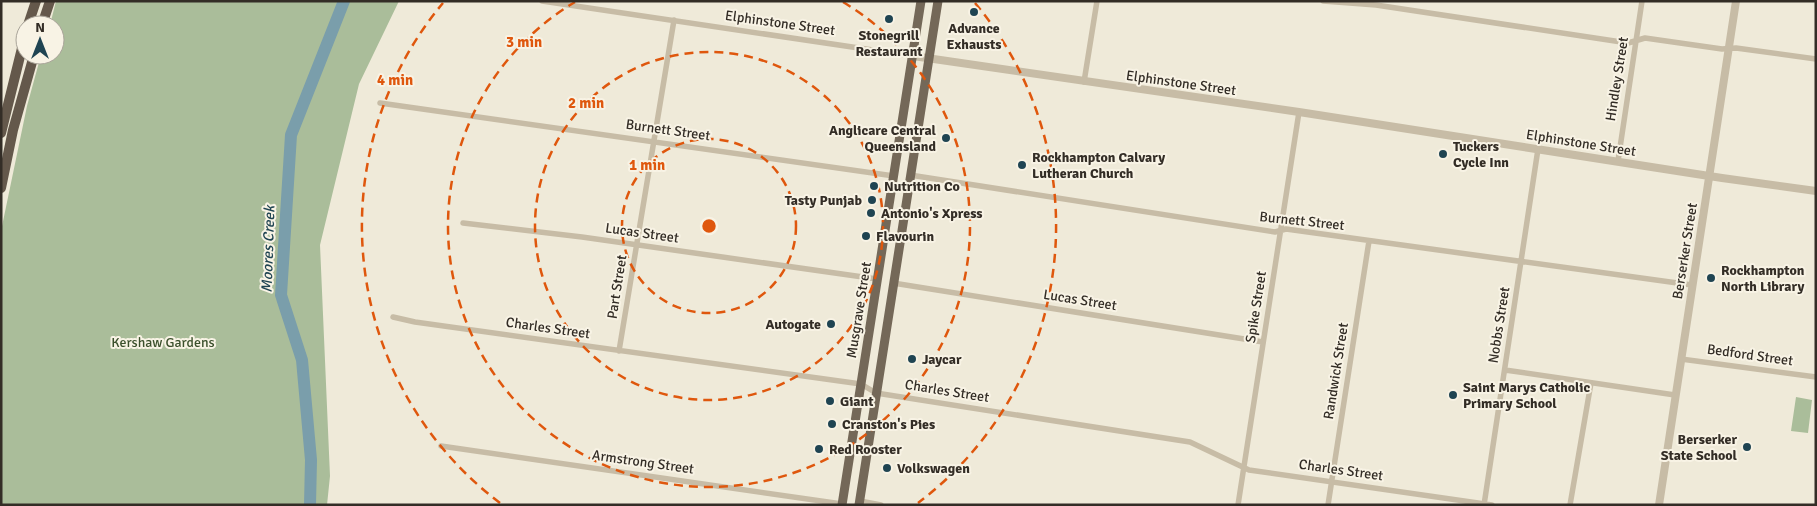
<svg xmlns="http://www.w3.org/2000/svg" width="1817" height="506" viewBox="0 0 1817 506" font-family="Signika,sans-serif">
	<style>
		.green { fill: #aabd9a }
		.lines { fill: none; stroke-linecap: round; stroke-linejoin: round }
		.river { stroke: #7a9eab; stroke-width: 12 }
		.minor { stroke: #c7bca6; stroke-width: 5.5 }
		.tertiary { stroke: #c7bca6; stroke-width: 8 }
		.primary { stroke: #746858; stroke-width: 9 }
		.trunk { stroke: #64584b; stroke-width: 10 }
		.ring { fill: none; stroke: #df570d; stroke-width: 2.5; stroke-dasharray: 9 6 }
		.poi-dot { fill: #1f4452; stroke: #f8f3e5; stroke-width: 2 }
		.labels { text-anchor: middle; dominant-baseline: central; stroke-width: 4; stroke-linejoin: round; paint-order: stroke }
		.street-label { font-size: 14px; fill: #332d26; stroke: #f8f3e5 }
		.poi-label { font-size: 14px; font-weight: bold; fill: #332d26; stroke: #f8f3e5; text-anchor: start }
		.park-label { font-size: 14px; fill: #3b502c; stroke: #f8f3e5 }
		.water-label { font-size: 15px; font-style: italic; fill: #1f4452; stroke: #f8f3e5 }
		.centre { fill: #df570d; stroke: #f8f3e5; stroke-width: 2.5 }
		.ring-label { font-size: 15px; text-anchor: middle; font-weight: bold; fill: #df570d; stroke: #f8f3e5; stroke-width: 4; stroke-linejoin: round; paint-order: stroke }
	</style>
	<rect width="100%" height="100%" fill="#efead9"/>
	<path class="green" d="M56,1H399L359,84L320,245L330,476L327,505H1V231L27,106L41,55H55V25H50Z
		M1796,397L1812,400L1808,433L1791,431Z"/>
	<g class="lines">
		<path class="river" d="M310,505L311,460L302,360L281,295L291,135L344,1"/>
		<path class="minor" d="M542,1L913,56
			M1323,1L1376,5L1628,43L1645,38L1722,49L1736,48L1816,59
			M1084,82L1097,1
			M380,103L894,176
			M1618,161L1642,1
			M910,175L1275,232L1286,229L1692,285
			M463,223L582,237L877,279
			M893,283L1263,342
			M393,317L415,322L861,384L876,393L1190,442L1249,470L1492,505
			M619,351L674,20
			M1681,359L1816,377
			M1505,370L1675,395
			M441,446L842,504
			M860,501L881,505
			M1238,505L1299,112
			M1328,505L1369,241
			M1484,505L1538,149
			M1570,505L1591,383"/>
		<path class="tertiary" d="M913,56L1299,112L1722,178L1816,191
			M1659,505L1736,1"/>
		<path class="primary" d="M842,505L921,1
			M859,505L938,1"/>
		<path class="trunk" d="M28,25L36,1
			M42,25L50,1
			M1,133L25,36
			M1,188L13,130L34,55"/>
	</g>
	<g class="ring">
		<circle cx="709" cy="226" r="87"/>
		<circle cx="709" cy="226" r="174"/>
		<path d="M843 2A261 261 0 1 1 575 2"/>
		<path d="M500 503A347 347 0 0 1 443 3M975 3A347 347 0 0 1 918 503"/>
	</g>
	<g class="poi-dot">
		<circle cx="974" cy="12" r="5"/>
		<circle cx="889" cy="19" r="5"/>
		<circle cx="946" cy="138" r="5"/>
		<circle cx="1443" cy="154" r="5"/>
		<circle cx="1022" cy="165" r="5"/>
		<circle cx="874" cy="186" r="5"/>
		<circle cx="872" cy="200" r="5"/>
		<circle cx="871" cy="213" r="5"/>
		<circle cx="866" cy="236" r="5"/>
		<circle cx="1711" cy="278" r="5"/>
		<circle cx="831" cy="324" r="5"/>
		<circle cx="912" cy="359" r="5"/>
		<circle cx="1453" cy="395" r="5"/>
		<circle cx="830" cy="401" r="5"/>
		<circle cx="832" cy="424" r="5"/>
		<circle cx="1747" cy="447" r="5"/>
		<circle cx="819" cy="449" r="5"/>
		<circle cx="887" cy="468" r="5"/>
	</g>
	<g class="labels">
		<g class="street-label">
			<text transform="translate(780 23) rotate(8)">Elphinstone Street</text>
			<text transform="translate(1617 79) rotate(-81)">Hindley Street</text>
			<text transform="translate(1181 83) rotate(8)">Elphinstone Street</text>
			<text transform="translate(668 130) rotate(8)">Burnett Street</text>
			<text transform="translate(1581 143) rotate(9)">Elphinstone Street</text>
			<text transform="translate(1302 221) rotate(6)">Burnett Street</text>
			<text transform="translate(642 233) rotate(8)">Lucas Street</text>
			<text transform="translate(1685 251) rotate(-81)">Berserker Street</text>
			<text transform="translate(617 287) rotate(-81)">Part Street</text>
			<text transform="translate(1080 300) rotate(9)">Lucas Street</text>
			<text transform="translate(1256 307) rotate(-81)">Spike Street</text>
			<text transform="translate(859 310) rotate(-81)">Musgrave Street</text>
			<text transform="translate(1499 325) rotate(-81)">Nobbs Street</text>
			<text transform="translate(548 328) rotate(8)">Charles Street</text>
			<text transform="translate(1750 355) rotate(8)">Bedford Street</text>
			<text transform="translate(1336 371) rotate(-81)">Randwick Street</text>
			<text transform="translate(947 391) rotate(9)">Charles Street</text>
			<text transform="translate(643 462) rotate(8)">Armstrong Street</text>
			<text transform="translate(1341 470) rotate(8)">Charles Street</text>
		</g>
		<g class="poi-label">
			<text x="974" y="28" text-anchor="middle">Advance<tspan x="974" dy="16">Exhausts</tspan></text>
			<text x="889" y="35" text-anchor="middle">Stonegrill<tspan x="889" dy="16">Restaurant</tspan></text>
			<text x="936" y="130" text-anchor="end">Anglicare Central<tspan x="936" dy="16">Queensland</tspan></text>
			<text x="1453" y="146">Tuckers<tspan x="1453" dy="16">Cycle Inn</tspan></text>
			<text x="1032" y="157">Rockhampton Calvary<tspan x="1032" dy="16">Lutheran Church</tspan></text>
			<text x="884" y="186">Nutrition Co</text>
			<text x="862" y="200" text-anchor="end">Tasty Punjab</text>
			<text x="881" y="213">Antonio's Xpress</text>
			<text x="876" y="236">Flavourin</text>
			<text x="1721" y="270">Rockhampton<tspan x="1721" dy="16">North Library</tspan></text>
			<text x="821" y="324" text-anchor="end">Autogate</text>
			<text x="922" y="359">Jaycar</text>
			<text x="1463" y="387">Saint Marys Catholic<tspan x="1463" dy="16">Primary School</tspan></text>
			<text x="840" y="401">Giant</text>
			<text x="842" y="424">Cranston's Pies</text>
			<text x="1737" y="439" text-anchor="end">Berserker<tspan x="1737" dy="16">State School</tspan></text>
			<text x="829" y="449">Red Rooster</text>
			<text x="897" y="468">Volkswagen</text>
		</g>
		<g class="park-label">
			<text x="163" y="342">Kershaw Gardens</text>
		</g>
		<g class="water-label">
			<text transform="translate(268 249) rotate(-88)">Moores Creek</text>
		</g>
	</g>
	<circle cx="709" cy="226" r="8" class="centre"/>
	<g class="ring-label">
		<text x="524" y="47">3 min</text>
		<text x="395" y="85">4 min</text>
		<text x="586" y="108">2 min</text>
		<text x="647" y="170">1 min</text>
	</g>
	<rect width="1817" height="506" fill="none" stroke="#332d26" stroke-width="5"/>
	<g transform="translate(40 40)"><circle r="24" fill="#f8f3e5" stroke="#a9a499"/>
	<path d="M0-4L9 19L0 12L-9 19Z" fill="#1f4452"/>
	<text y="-8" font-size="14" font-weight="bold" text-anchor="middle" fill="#332d26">N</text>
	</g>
</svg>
